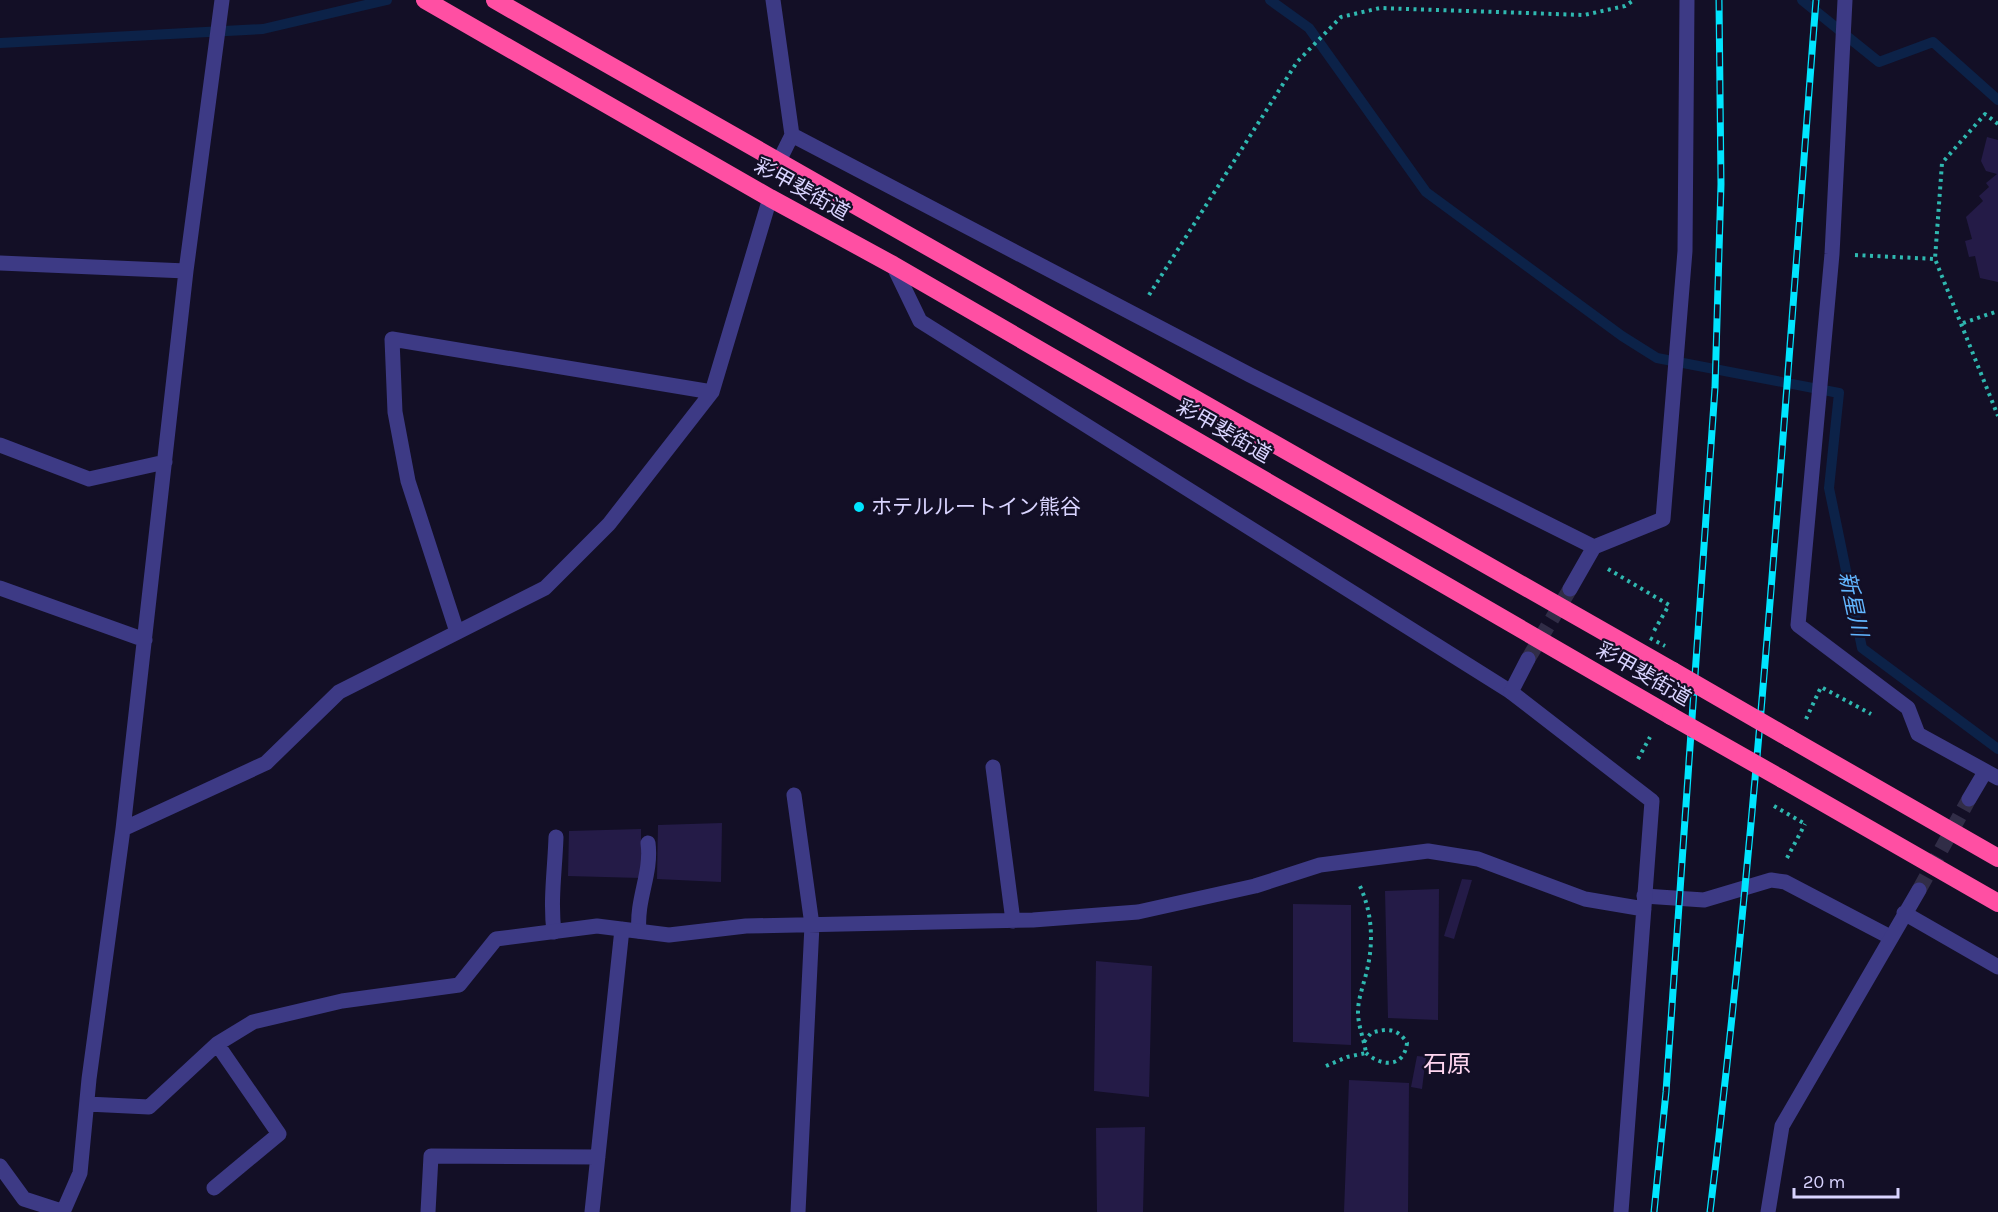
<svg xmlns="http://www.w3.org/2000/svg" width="1998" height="1212" viewBox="0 0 1998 1212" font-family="Karla,'Noto Sans JP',sans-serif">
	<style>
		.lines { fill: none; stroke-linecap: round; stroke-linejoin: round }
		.stream { stroke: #0c2248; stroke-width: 10 }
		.building { fill: #241b47 }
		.street-tunnel { stroke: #312d47; stroke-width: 15; stroke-dasharray: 15 8; stroke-linecap: butt }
		.path { stroke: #2fb8b0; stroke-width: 4; stroke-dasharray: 3 4.5; stroke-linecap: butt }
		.lane { stroke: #3d3a85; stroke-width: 15 }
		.street { stroke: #3d3a85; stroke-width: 15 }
		.highway { stroke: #ff4fa3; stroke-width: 18 }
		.rail-casing { stroke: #00e5ff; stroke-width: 7 }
		.rail { stroke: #130f26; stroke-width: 4.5; stroke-dasharray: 14; stroke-linecap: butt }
		.path-bridge { stroke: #2fb8b0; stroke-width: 4; stroke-dasharray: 3 4.5; stroke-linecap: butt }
		.highway-bridge { stroke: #ff4fa3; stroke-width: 18 }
		.poi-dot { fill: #00e5ff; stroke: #130f26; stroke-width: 2 }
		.labels { text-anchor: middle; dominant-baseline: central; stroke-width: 4.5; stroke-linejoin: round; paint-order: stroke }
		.street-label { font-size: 21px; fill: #d9d4ff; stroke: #130f26 }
		.poi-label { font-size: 21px; fill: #d9d4ff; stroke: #130f26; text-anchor: start }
		.water-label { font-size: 22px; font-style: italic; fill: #62b6ff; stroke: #130f26 }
		.quarter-label { font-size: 24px; fill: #ffd6f0; stroke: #130f26 }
	</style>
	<rect width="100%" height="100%" fill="#130f26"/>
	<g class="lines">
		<path class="stream" d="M1270,0L1309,28L1426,192L1622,336L1657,358L1839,393L1829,488L1862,648L1998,749
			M1802,0L1879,62L1933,42L1998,100
			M0,43L263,29L387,0"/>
	</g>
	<path class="building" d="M1987,137L1998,140V282L1980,278L1975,256L1969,257L1965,241L1972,239L1966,217L1983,201L1979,196L1989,187L1986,183L1997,174L1986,171L1981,161Z
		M722,823L721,882L657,879L658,825Z
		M641,829V878L568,876L569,831Z
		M1462,879L1472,880L1454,939L1444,936Z
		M1439,889L1438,1020L1388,1018L1385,891Z
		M1293,904L1351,905V1045L1293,1042Z
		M1096,961L1152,966L1149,1097L1094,1091Z
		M1417,1056L1426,1057L1422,1089L1411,1087Z
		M1349,1080L1409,1083L1408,1212H1344Z
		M1145,1127L1143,1212H1097L1096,1128Z"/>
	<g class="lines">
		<path class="street-tunnel" d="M1528,659L1570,589
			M1919,890L1969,799"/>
		<path class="path" d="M1998,124L1985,114L1942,163L1935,259L1998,416
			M1855,255L1935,259
			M1149,295L1297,62L1341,17L1380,8L1584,15L1625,6L1634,0
			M1963,323L1998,311
			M1608,569L1669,605L1654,631
			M1806,719L1821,687L1871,714
			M1638,759L1650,737
			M1787,858L1805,824
			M1364,1042L1371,1033C1387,1028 1398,1028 1407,1043C1404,1068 1382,1067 1366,1053
			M1326,1066L1347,1057L1366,1053C1364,1039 1358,1026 1358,1012C1358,998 1364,984 1367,970C1374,941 1372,911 1359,884"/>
		<path class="lane" d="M893,265L920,321L1511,692
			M1644,896L1704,900L1771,880L1785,882L1890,937
			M639,931C636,899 652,874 648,843
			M554,932C550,900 555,869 556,837"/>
		<path class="street" d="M773,0L792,135
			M1845,0L1832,254L1798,625L1908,708L1918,734L1998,778
			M779,161L792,135L1250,375L1594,547L1663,519L1685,251L1687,0
			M0,263L186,271
			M0,445L89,479L165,462
			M0,588L145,640
			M1570,589L1594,547
			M457,632L408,481L395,412L392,339L712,392
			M1528,659L1511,692L1652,801L1621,1212
			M993,767L1013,921
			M794,795L812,925L798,1212
			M1969,799L1985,772
			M123,829L266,763L339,692L545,588L609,524L712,392L770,198
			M1904,913L1998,967
			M87,1104L149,1107L217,1044L253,1022L342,1001L459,985L496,939L597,926L669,935L746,926L1033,920L1138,912L1255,886L1320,865L1428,851L1478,859L1585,899L1644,909
			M0,1166L24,1199L64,1212
			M214,1188L279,1134L217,1044
			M63,1212L80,1173L89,1079L123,829L186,271L222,0
			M428,1212L431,1156L598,1157
			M592,1212L622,929
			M1768,1212L1782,1126L1919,890"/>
		<path class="highway" d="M425,0L770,198L893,265L1671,716
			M495,0L1673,671
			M1789,738L1998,858
			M1782,779L1998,903"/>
		<g class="rail-casing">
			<path id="rail" d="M1654,1212L1666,1092L1715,388L1721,184L1719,0
				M1710,1212C1759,809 1785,404 1816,0"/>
		</g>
		<use href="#rail" class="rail"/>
		<path class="path-bridge" d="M1650,638L1665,646
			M1774,806L1805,824"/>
		<path class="highway-bridge" d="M1673,671L1789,738
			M1671,716L1782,779"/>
	</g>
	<circle class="poi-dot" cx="859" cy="507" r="6"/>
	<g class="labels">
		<g class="street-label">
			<text transform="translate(802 189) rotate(29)">彩甲斐街道</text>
			<text transform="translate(1224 431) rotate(30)">彩甲斐街道</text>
			<text transform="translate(1644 674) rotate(30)">彩甲斐街道</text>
		</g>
		<g class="poi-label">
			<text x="871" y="507">ホテルルートイン熊谷</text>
		</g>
		<g class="water-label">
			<text transform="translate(1853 604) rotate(78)">新星川</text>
		</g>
		<g class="quarter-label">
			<text x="1447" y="1064">石原</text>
		</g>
	</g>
	<path d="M1794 1188v9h104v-9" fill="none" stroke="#d9d4ff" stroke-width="3"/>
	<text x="1803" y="1188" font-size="18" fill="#d9d4ff" stroke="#130f26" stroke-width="4.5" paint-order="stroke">20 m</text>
</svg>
